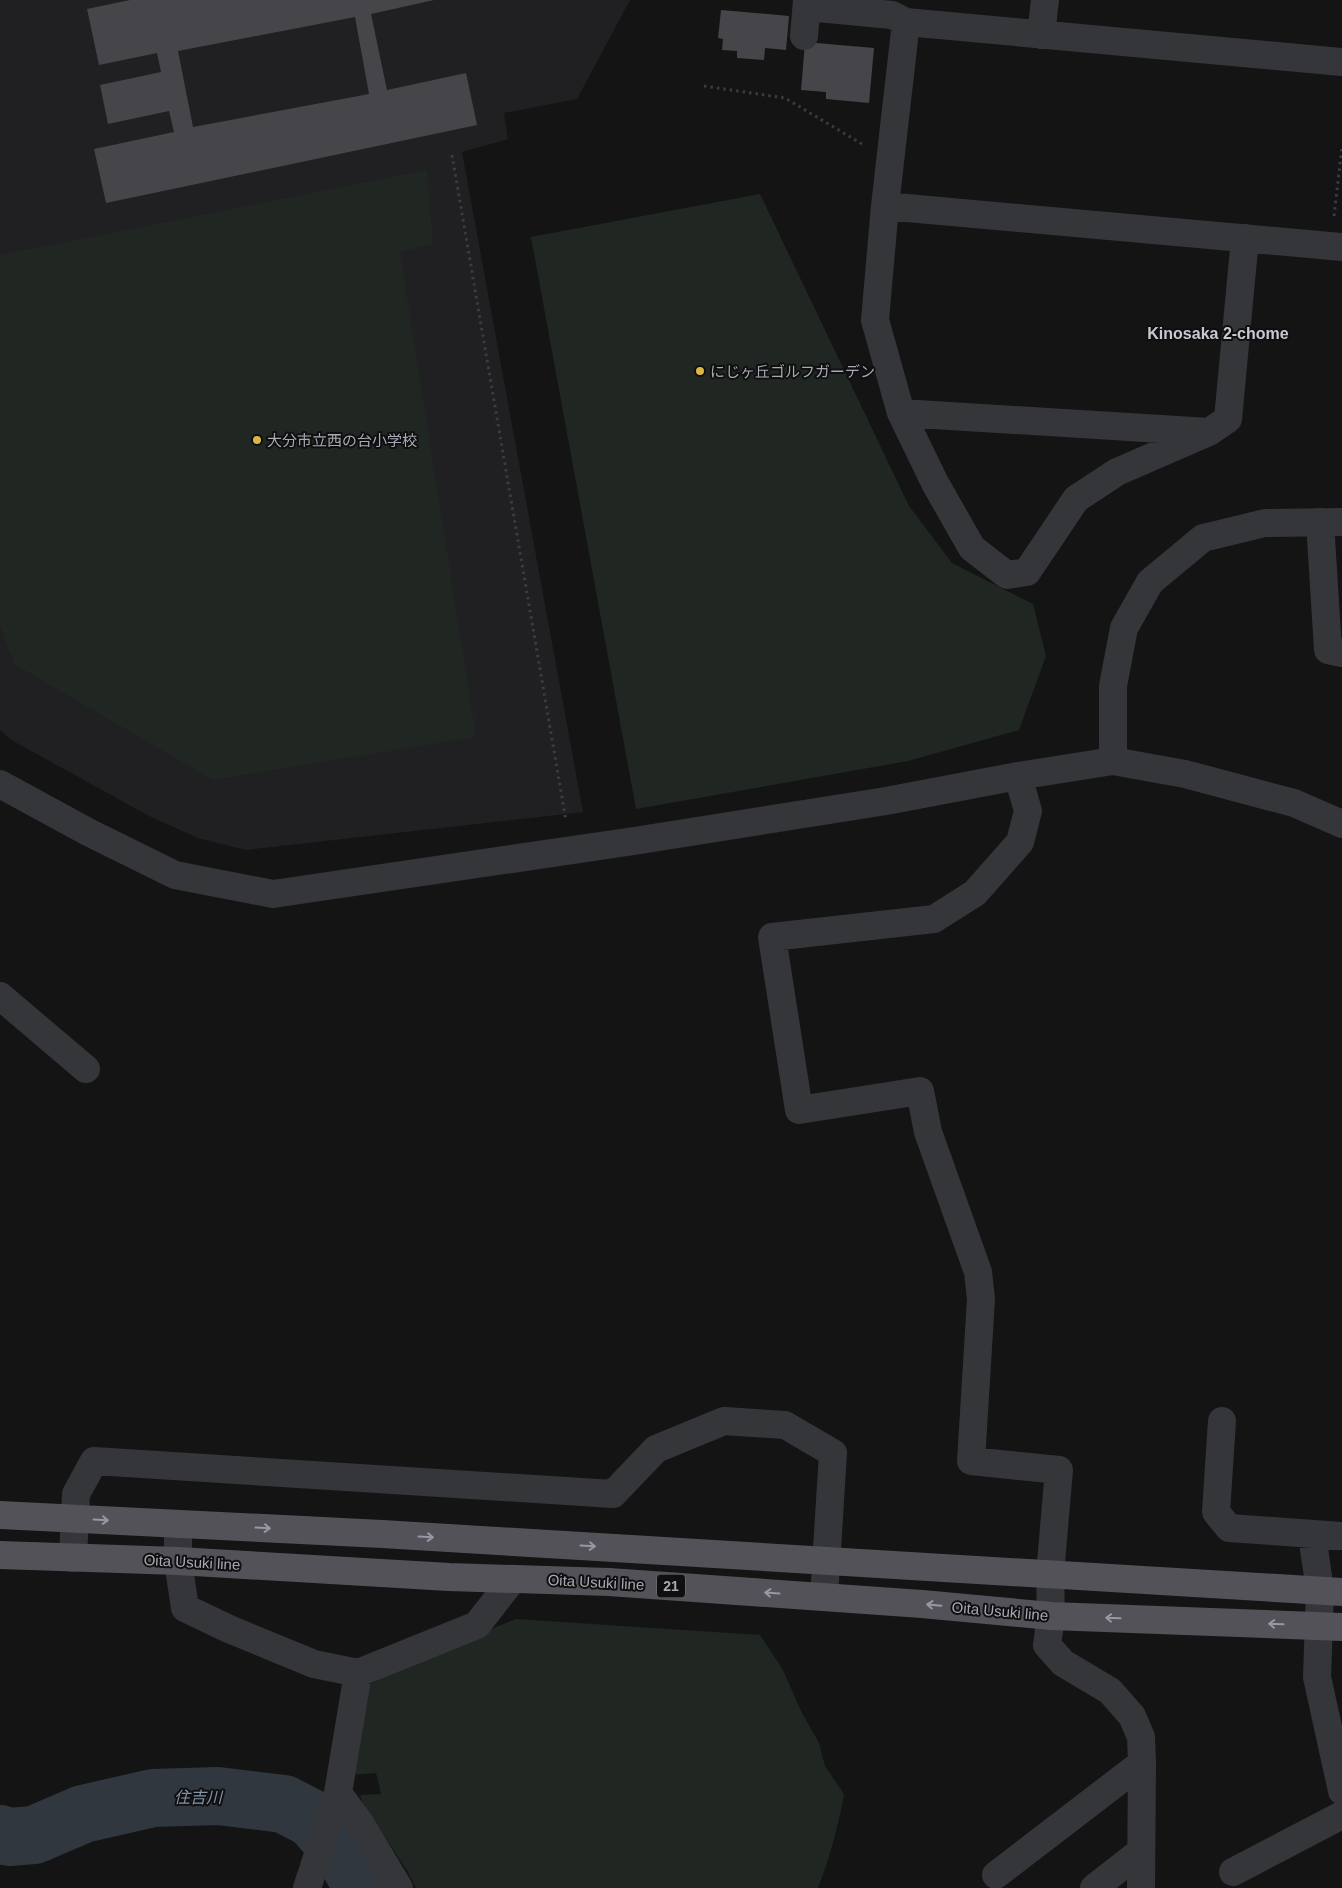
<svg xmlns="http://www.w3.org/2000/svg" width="1342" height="1888" viewBox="0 0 1342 1888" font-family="Helvetica,'Noto Sans JP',sans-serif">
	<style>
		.built { fill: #202022 }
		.green { fill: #202722 }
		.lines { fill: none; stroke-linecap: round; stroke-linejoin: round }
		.river { stroke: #30373e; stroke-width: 58 }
		.building { fill: #46464a; fill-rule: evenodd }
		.path { stroke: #3b3c41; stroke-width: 3; stroke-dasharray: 2.5 4; stroke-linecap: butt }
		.minor { stroke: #35363a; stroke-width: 28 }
		.tertiary { stroke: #35363a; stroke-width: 28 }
		.primary { stroke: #525258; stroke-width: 28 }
		.oneway { stroke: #9698a2 }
		.poi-dot { fill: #ddb544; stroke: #0f0f10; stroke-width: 2 }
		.labels { text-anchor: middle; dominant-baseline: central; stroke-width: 4; stroke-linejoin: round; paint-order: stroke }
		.shield { fill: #0f0f10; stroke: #797c83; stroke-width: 1 }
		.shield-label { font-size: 14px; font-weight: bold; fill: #a7aab4 }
		.poi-label { font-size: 15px; fill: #a7aab4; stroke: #0f0f10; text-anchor: start }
		.street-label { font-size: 15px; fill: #a7aab4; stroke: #0f0f10 }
		.neighbourhood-label { font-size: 16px; font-weight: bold; fill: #c7c9d1; stroke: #0f0f10 }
		.water-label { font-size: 16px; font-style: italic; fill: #8295ab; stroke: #0f0f10 }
	</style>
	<rect width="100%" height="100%" fill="#141415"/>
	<path class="built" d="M0,0H630L577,99L504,113L508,139L462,152L583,812L246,850L198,838L151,817L13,741L0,730Z"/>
	<path class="green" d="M427,170L433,244L400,252L476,737L213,780L14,664L0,625V255Z
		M760,194L909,506L952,563L1033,604L1046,656L1019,730L908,761L636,809L531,237Z
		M516,1619L760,1635L783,1670L801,1711L819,1743L825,1766L844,1794C838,1827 830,1857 818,1888H416L408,1872L363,1804L360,1795L381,1794L376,1773L351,1775L367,1686L418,1658Z"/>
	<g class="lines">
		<path class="river" d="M0,1834L9,1837L34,1835L83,1814L153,1798L218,1796L284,1804L313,1819L345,1856L363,1888"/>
	</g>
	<path class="building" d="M130,0H434L371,14L387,90L466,73L477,125L106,203L94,149L174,132L169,111L108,124L100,85L161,72L157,53L99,65L87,9ZM355,17L369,94L193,127L178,51Z
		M721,10L789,16L786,50L765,48L764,60L737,58V51L722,50L723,39L718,38Z
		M805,42L874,48L869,103L826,99V92L801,90Z"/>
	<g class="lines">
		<path class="path" d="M704,86L785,98L862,144
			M452,155L566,821
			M1334,216L1342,147"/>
		<path class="minor" d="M807,7L892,15L906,22L1342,62
			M906,22L885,206L875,320L901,413L935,483L972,548L1007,575L1027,572L1076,499L1117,472L1209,432
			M1041,35L1045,0
			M804,36L807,0
			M885,206L1342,247
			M901,413L1209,432L1228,419L1245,238
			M1320,522L1328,650L1342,653
			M1113,761V686L1124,628L1150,582L1203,538L1265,523L1342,522
			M1018,776L1028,811L1020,842L975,893L934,919L772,937L799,1110L920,1091L928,1132L978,1272L981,1299L971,1461L1059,1470L1050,1574L1051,1616L1047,1645L1063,1663L1110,1691L1132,1716L1141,1737L1142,1763L1141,1888
			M0,996L86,1069
			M1222,1421L1216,1512L1229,1528L1342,1536
			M178,1524V1561L185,1608L229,1629L314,1664L358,1673L338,1793L307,1888
			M1312,1535L1320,1590L1317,1677L1342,1791
			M73,1558L76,1494L94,1461L613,1494L656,1449L724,1421L785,1425L833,1453L824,1597
			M358,1673L477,1625L513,1579
			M338,1793L360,1823L399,1888
			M1233,1872L1342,1815
			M996,1875L1142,1763
			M1094,1888L1140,1852"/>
		<path class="tertiary" d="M0,784L88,832L175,875L273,894L634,841L886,801L1018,776L1113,761L1185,774L1294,803L1342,824"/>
		<path class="primary" d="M0,1515L382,1534L1342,1592
			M0,1555L178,1561L449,1577L609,1582L922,1604L1051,1616L1342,1627"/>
	</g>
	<defs><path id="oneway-shaft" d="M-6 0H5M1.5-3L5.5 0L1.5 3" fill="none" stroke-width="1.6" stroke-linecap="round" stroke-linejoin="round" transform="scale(1.25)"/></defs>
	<g class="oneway">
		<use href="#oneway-shaft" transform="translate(101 1520) rotate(3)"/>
		<use href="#oneway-shaft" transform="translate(263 1528) rotate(3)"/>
		<use href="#oneway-shaft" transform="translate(426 1537) rotate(3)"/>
		<use href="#oneway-shaft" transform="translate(588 1546) rotate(3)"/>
		<use href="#oneway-shaft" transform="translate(772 1593) rotate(-176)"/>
		<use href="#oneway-shaft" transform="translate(934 1605) rotate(-175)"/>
		<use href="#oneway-shaft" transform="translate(1113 1618) rotate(-178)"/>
		<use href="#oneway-shaft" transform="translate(1276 1624) rotate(-178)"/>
	</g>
	<g class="poi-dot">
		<circle cx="700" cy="371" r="5"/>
		<circle cx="257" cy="440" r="5"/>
	</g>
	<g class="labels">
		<rect class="shield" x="657" y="1574.5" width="28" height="23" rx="4"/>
		<g class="shield-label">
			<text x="671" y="1586">21</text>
		</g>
		<g class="poi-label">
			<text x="710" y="371">にじヶ丘ゴルフガーデン</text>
			<text x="267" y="440">大分市立西の台小学校</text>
		</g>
		<g class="street-label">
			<text transform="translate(192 1562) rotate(3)">Oita Usuki line</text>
			<text transform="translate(596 1582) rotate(3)">Oita Usuki line</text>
			<text transform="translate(1000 1611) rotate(5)">Oita Usuki line</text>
		</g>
		<g class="neighbourhood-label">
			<text x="1218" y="333">Kinosaka 2-chome</text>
		</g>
		<g class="water-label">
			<text x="198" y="1797">住吉川</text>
		</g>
	</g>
</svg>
